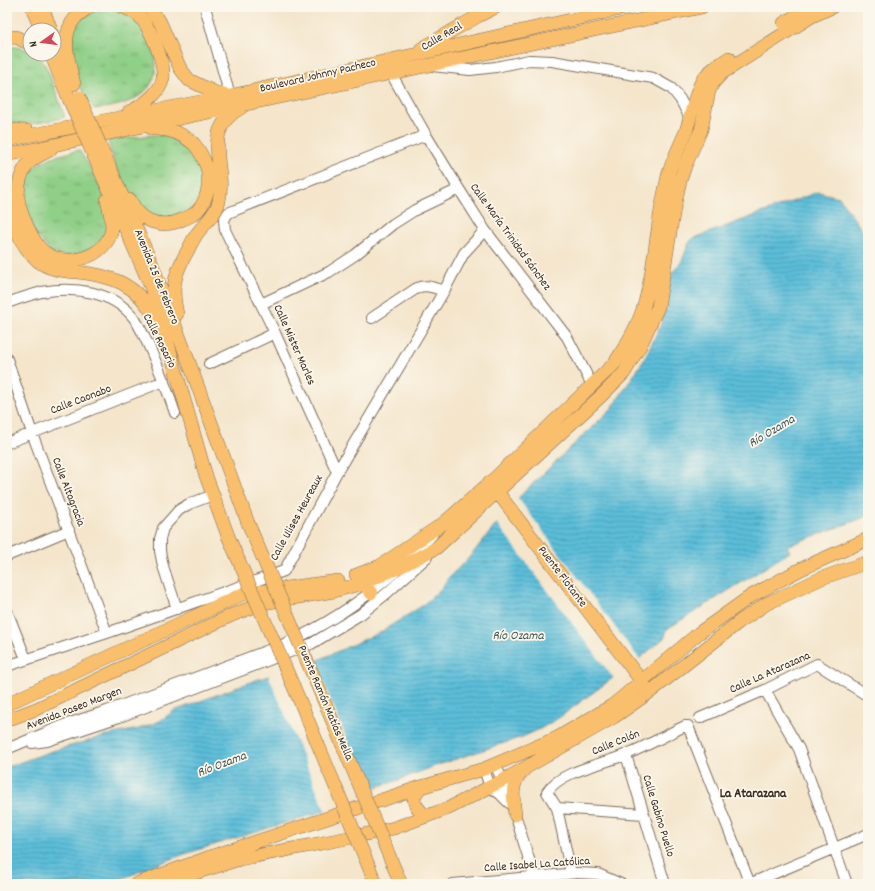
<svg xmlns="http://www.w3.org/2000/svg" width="875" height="891" viewBox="0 0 875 891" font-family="Dekko,sans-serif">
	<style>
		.grass { fill: url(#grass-tufts); stroke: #657c52 }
		.water { fill: url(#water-rules); stroke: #4c747c }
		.pier { fill: #f4e5cb }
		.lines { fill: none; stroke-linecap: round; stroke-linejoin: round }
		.minor-casing { stroke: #7c6b5b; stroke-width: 12 }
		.major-casing { stroke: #7c6b5b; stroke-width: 14 }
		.minor { stroke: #fff; stroke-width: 10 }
		.major { stroke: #f9bf6c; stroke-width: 13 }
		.major-bridge-casing { stroke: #7c6b5b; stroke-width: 14; stroke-linecap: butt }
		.major-bridge { stroke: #f9bf6c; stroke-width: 13 }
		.labels { text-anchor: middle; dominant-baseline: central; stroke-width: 3.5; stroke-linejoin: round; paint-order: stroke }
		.street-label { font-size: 12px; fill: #3b2a1e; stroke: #fbf7ec }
		.water-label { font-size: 13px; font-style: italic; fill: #455656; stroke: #fbf7ec }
		.neighbourhood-label { font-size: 13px; font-weight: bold; fill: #3b2a1e; stroke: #fbf7ec }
	</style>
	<defs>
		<pattern id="grass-tufts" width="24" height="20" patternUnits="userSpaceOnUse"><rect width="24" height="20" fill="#8fcf87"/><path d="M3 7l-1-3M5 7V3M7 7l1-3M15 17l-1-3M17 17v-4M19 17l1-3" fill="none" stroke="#76a86e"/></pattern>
		<pattern id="water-rules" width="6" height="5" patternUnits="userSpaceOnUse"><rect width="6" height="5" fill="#5cbeda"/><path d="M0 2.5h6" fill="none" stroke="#4d9bb0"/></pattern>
	</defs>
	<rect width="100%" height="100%" fill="#fbf7ec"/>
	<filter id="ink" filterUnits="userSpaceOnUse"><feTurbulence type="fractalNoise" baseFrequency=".025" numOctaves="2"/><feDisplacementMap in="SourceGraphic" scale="8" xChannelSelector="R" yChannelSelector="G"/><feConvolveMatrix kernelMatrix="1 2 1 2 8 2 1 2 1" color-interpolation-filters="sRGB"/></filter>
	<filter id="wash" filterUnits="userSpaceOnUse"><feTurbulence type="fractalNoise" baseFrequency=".012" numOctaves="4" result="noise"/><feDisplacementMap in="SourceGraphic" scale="16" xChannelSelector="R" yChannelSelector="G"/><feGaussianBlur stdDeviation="0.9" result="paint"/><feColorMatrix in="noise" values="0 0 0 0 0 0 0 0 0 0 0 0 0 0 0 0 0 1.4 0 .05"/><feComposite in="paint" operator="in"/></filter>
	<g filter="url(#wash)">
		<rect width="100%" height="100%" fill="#f4e5cb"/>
		<path class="grass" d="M110,9C121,11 133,13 141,21C146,26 148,37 151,44C169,89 133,106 94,109C78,86 71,71 72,43C73,34 73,24 81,18C90,11 100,10 110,9Z
			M7,47C16,47 22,47 30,51V54L37,55L45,65L49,73L65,117L50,121L23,125L7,121Z
			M154,135H169L193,148L204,175L202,189L196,202L185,212L172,218L147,217L137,207L121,180L113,159L108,140Z
			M79,150L90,167L104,195L109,225L104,236L93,247L79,254L63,256L51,252L34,232L24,203L25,188L30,174L38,164L52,157Z"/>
		<path class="water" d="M818,192L839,197L868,239V516L787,546L790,552L667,629L665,637L645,654L560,717L540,729L522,737L432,767L399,780L369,789L324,811L184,854L108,884H7V767L49,752L113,734L139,729L160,721L174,711L256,680L318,660L379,633L422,606L442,588L448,578L467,560L520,496L612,408L642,363L660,327L664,312L669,281L671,275L682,261L689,243L692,239Z"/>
		<path class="pier" d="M517,497L640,660L614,679L496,522Z
			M314,659L368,791L326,812L268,674Z"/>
	</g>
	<g filter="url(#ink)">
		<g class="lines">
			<g class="minor-casing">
				<path id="minor" d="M205,7L230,96
					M432,66L470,70L496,67L529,60L552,61L653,78L671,88L680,99L690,118
					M388,68L426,135L459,189L485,230L567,337L592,385
					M7,303C18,299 30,295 42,292C73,286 113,291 134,318C141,328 146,340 151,351C160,371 168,392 175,413
					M261,304L329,272L355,255L393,224L415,210L459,189
					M372,318L417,288C427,284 434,288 444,291
					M7,359L32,433L107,633
					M209,364L275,333
					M7,443L164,381
					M337,472L275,333L225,230L224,220L228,213L426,135
					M7,556L69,530
					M409,559L433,534
					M177,609L163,566L160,551V539L163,528L179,510L189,504L213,495
					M7,611L26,659
					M7,666L107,633L284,571L337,472L444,291L464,253L485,230
					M765,690L799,749L847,884
					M700,718L765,690L817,664L868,696
					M32,743L47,741L122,716L311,644L361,614L387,593L427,557
					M7,749L64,725L107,711L282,645C325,626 360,603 395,572
					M626,755L665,884
					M495,765C515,802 522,845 538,884
					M484,769L490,787L500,794L509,803
					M557,808L571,873
					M644,814L557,808L547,792C561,770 605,764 627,754C647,746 666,735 685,726H688L750,884
					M453,884L578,873L598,874L621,884
					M749,884L868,834"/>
			</g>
			<g class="major-casing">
				<path id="major" d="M32,7L41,30
					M42,7L51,30
					M123,7C128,9 137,13 141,18C151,30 165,62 163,78C160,94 142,106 129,112
					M149,7L160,22L180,68L189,80L216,93L225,95
					M784,23L811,7
					M54,36L64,62
					M7,38L16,37L30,44
					M421,49L478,16L496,7
					M51,54L69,99
					M74,84C69,62 59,35 76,17C80,13 85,10 89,7
					M7,130L27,131
					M7,140L230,96L629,7
					M50,150C42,154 32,158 27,165C20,174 18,187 18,197C19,212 33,243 44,252C66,268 102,259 111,233C114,223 109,209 107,200
					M104,154L153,267L187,357L248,523
					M7,155L702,7
					M94,156L151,287L169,347L206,476L228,536
					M130,200C134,208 140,216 148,220C158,225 171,225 181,220C185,219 189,217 192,215C207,206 211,184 207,168C204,159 201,152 194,144C182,133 168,128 152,129
					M7,208C15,228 21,246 37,260C49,270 63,271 77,272C114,276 136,284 155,317
					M177,314C171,287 174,274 188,250C191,244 194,237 199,231C206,222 217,213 219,201C227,166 199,131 242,107
					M492,485L646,687
					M356,575L380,566L444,523L494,479L614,364C627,344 639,325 645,302C652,278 654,254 658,230C660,212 664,194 668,176C672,160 680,146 686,131C692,114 694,94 703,79C709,70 720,64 729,58
					M363,583L371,593
					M7,704L243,594L338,581
					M7,720L36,709L230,616L263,603L334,591L363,583L400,567L436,548L602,395L624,373L640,346L658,307L674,208L680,181L685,166L701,130L709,91L713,83L722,73L812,16L832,7
					M421,787C409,800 414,804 425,816
					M515,815C513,798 510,782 524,770
					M136,884L207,858L421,787L484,769L557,738L613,705L699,633L751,596L801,569L868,539
					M169,884L201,871L240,859L353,837L394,828L449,808L511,776L614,717L650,692L739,622L766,604L822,578L868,562"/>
			</g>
			<use href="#minor" class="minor"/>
			<use href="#major" class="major"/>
			<g class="major-bridge-casing">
				<path id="major-bridge" d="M79,97L104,154
					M69,99L94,156
					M248,523L324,701L401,884
					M228,536L302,706L376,884"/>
			</g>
			<use href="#major-bridge" class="major-bridge"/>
		</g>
	</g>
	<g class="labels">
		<g class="street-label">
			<text transform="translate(442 37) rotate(-30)">Calle Real</text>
			<text transform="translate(318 76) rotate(-13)">Boulevard Johnny Pacheco</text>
			<text transform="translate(510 237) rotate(54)">Calle María Trinidad Sánchez</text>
			<text transform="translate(156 277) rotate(68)">Avenida 25 de Febrero</text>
			<text transform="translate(159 341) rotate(63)">Calle Rosario</text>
			<text transform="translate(294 345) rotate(66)">Calle Mister Marles</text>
			<text transform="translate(81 400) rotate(-21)">Calle Caonabo</text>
			<text transform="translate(68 492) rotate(69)">Calle Altagracia</text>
			<text transform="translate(297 518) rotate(-61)">Calle Ulises Heureaux</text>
			<text transform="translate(562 577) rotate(53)">Puente Flotante</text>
			<text transform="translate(770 673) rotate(-24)">Calle La Atarazana</text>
			<text transform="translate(325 703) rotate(67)">Puente Ramón Matías Mella</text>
			<text transform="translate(74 709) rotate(-21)">Avenida Paseo Margen</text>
			<text transform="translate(616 743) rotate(-22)">Calle Colón</text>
			<text transform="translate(658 816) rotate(73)">Calle Gabino Puello</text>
			<text transform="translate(537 865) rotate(-4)">Calle Isabel La Católica</text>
		</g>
		<g class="water-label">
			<text transform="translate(772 432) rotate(-31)">Río Ozama</text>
			<text x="518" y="636">Río Ozama</text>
			<text transform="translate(222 765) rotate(-21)">Río Ozama</text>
		</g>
		<g class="neighbourhood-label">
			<text x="753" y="794">La Atarazana</text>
		</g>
	</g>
	<rect width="875" height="891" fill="none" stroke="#fbf7ec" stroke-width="24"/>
	<g transform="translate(42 42) rotate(256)"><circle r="19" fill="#fbf7ec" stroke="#aea59a"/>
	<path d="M0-3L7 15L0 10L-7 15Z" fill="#d1495b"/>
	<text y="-6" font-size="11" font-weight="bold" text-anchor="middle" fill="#3b2a1e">N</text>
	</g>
</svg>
